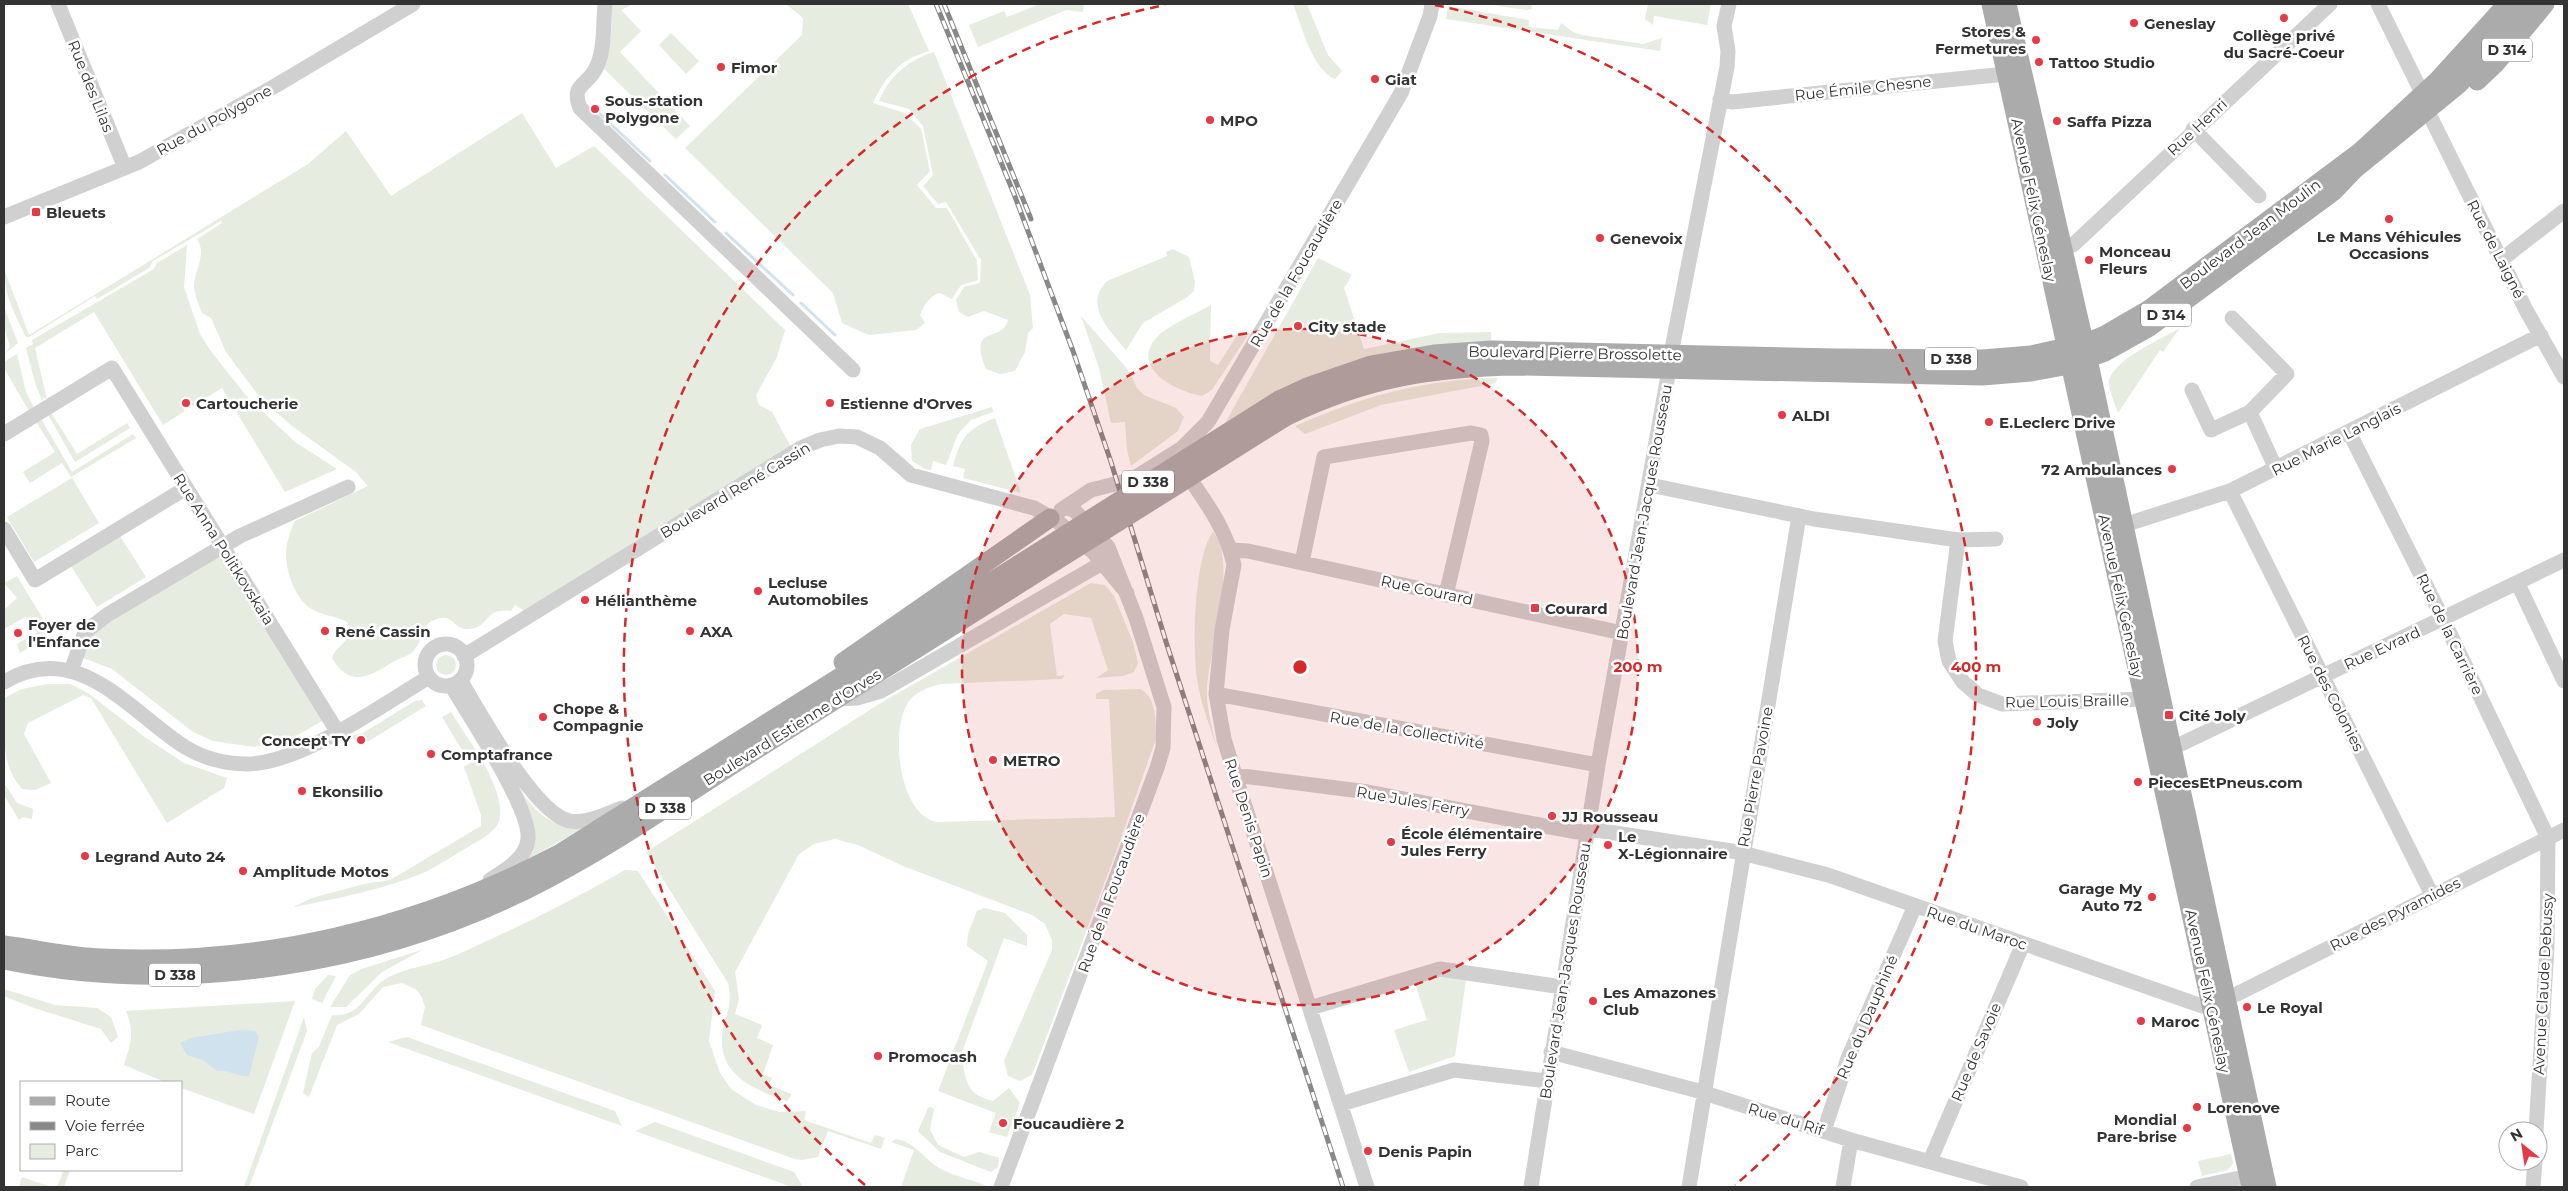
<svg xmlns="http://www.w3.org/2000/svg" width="2568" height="1191" viewBox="0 0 2568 1191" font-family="Montserrat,sans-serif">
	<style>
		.green { fill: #e6ecdf }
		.water { fill: #cfe2ee }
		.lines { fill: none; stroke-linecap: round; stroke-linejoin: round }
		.stream { stroke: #cfe2ee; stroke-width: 3 }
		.minor { stroke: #d0d0d0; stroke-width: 15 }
		.major { stroke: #ababab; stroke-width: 19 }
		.rail-casing { stroke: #888; stroke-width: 5 }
		.rail { stroke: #fff; stroke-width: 3; stroke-dasharray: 9; stroke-linecap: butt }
		.major-bridge { stroke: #ababab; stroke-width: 19 }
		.ring { fill: none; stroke: #d62828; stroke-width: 2.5; stroke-dasharray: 9 6 }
		.poi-dot { fill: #e63946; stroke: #fff; stroke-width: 2 }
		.labels { text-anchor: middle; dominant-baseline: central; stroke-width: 5; stroke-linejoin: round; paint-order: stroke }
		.shield { fill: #fff; stroke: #707070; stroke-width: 1 }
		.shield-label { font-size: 14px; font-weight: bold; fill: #333 }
		.poi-label { font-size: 15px; font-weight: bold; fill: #333; stroke: #fff; text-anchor: start }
		.street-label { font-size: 15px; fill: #333; stroke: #fff }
		.centre { fill: #d62828; stroke: #fff; stroke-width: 2.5 }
		.ring-label { font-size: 15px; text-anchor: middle; font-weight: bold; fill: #d62828; stroke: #fff; stroke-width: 5; stroke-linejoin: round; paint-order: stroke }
	</style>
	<rect width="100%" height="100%" fill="#fff"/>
	<path class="green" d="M612,4H633L621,10L641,31L620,52L690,126L676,139L601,66L611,38Z
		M786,4H908L929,51C900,59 885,77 873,103L905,113L921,129L930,171L917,185L936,208H947L977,261L978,280L961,285L952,299L940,293C930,295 924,305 920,315L925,323L916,330L869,335L842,323L833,293L685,148L802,35L803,18Z
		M1040,4H1084L1083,12L1066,10L978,47L969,25L1004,11L1007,17Z
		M1293,4H1307L1328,55L1342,71L1335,79C1312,70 1302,26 1293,4Z
		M1485,4H1531L1532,9L1526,10Z
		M1648,4H1711L1707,25L1654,16L1653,25L1645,19Z
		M1448,6L1529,20L1528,27L1558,30L1561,23L1573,32L1582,35L1643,44L1662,38L1660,51L1446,19Z
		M671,33L699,61L686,74L659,45Z
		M934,52L1030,295L1033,328L1028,333L1025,352L1015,371L1000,374L986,369C967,323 1002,344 1008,320L984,311L968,317L959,312L956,300L964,287L980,283L981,260L946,202L938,204L923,186L933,175L923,126L909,109L879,101C889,77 908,60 934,52Z
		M522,113L556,168L594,146L785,330L777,357L756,395L759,405L772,412L792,449L522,614L523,610L515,605L511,611C483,607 491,627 469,629C452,631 455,610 432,621C422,625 422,641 415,649C409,657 401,657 393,662C370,676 350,689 332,658C336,643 357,641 347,622C335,615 321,616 310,608C296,599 286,572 286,555C286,544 290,531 295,521L368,486L356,472L292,426L261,399L226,352L211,318L202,313C199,305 194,294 194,285C195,270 207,254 197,239L222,223L221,221L153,261L149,268L97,299L95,296L29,337H26C15,314 4,295 4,269L29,335L308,164L346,131L391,196Z
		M187,245L184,287L200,334L210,350L248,398L295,442L337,469L285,492L222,388L193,406L188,400L181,404L185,411L163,425L94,312L35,348L47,400L43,397V402L36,386L26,348L33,344L32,340L154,269L157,263Z
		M1173,249L1189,257L1195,282L1194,291L1186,298L1143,323L1126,350C1110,331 1083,305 1107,281L1167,256L1166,252Z
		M1318,258L1352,275L1344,288L1364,349L1440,333L1491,332V341L1419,348L1271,396L1225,423Z
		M1211,305L1210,361L1218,365L1240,331L1248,335L1212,390L1202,396C1174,391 1126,366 1160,334C1174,322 1196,314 1211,305Z
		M4,307L18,343L4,354L10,347L4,326Z
		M1081,316L1129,371L1137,388L1144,395L1176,408L1184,417L1178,431L1131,466L1127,450L1125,422L1111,423L1099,368Z
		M2180,328L2163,352L2160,350L2118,413C2115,404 2110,393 2109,384C2108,362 2163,338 2180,328Z
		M17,354L26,392L34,408L29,411L4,368V362Z
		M1497,378L1496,383L1381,405L1305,434L1295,426C1360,397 1425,379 1497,378Z
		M992,407L993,412L971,420L958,434L946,465L933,461L931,470L925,469L912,461L911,445L920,429Z
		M50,411L77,454L127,423L130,428L75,462L47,413Z
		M40,417L72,472L133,434L136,438L71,477L62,463L30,483L23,472L55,452L35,420Z
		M995,418L1021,493L963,478L965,469L953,466C961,437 967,429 995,418Z
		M72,478L99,523L34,562L7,517Z
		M1213,532C1239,562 1209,649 1207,689C1206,708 1213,730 1217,749C1210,726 1200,702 1197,679C1192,647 1194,557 1213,532Z
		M120,536L146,577L97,607L71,566Z
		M222,546L329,717L289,740L254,747L213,741L193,732L112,669L75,655L80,640Z
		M17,576L52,634L20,653L17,644L37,632L25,617L4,629V610L17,598L4,583Z
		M1091,583L1105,585L1114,596L1133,642L1138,663L1134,672L1123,676L1096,678L1108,670L1091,618L1064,614L1050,624L1057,676L1065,675L1062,679L941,684C928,687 913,692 906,706C891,734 899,815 937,822L1115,817L1109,699H1096V694L1103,690L1140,689C1157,697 1156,723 1156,739L1116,852L1032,1075L1020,1081L1008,1076L1004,1061L1052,950V940L1045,924L1032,915L903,866L858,845L835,839L814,844L799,854L735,972L739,999L735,1014L762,1025L757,1038L773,1045L763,1074L772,1078L769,1085L791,1094V1096L787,1101C758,1091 720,1077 722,1039C723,1015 734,1011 728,983L646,852L884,701Z
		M436 665a10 10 0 1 1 20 0a10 10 0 1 1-20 0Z
		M48,684H70L88,693L146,738L184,763L227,778L224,788L167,823L91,698L83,695L28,723L24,734L51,783L35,790L22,789C0,764 4,731 4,698L22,689Z
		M422,700L426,706L367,742L363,734L354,740L352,735L363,733L415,701Z
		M451,712C467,738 504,786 500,817C498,832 479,840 468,847C454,855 440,865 425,872C389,888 332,900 293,907L312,898L364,884L390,880L481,826V815L464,767L470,763L442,717Z
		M509,771C530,806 543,829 587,826L527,860L528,852Z
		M4,783L17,803L33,809L32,819L23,817L19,820L4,795Z
		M625,870L638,871L715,991L709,1041L720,1073L731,1089L756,1105L779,1112L806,1111L804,1120L871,1143L875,1135L885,1138L881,1149L828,1131L818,1157L802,1160L795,1159L421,1025L425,1007L422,998L417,990L402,983L383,987L359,1014L337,1025L309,1097L303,1093L312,1053L319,1047L332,1015C363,1018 365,989 389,977C409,967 433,965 454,956C513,930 570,902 625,870Z
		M984,908L1005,913L1027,935V946L1004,938L962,1052L974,1057L963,1065C967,1087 970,1095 993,1101L1009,1088L1020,1103L1007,1137L989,1132L996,1113L938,1091L988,961L967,946L968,934L977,911Z
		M424,949L382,972L346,1007H330L350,975L362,969Z
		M1467,973L1455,1056L1409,1072L1394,1030L1427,1020L1413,977Z
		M328,975L336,976L322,1003L312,999L315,989Z
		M4,989L55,1005L97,1008L111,1017L118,1037L111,1043L101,1029L34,1008L4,996Z
		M295,1001L254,1114L181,1088V1082H165L124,1065C131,1042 135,1034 126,1011Z
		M304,1017L307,1031L249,1187H244Z
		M407,1037L615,1111L622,1126L388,1042Z
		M931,1107L934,1109L930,1130L938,1145L964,1157L979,1152L999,1158L998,1167L991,1172L940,1152L918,1131L928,1108Z
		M655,1122L794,1172L803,1187H792L635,1131Z
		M896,1139C916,1142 924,1160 941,1169C956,1177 974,1180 989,1187H901L914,1150L891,1142Z
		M2231,1154L2233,1163L2228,1170L2202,1176L2198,1161Z
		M59,1170H70L64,1187H57L63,1172Z
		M22,1177L51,1187H19Z"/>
	<path class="water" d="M240,1030L255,1031L259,1037L249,1076C237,1077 229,1069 217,1071L203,1060L187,1055L180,1043L191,1038Z"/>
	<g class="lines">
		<path class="stream" d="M598,112L650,161
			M665,175L715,222
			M726,233L793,295
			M801,303L835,335"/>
		<path class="minor" d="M58,4L125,168
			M605,4C603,24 605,48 597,66C589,86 570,83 580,108L853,370
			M2378,4L2423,95
			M1720,99L1732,102L2006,74
			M2432,120L2526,310L2564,377
			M2193,129L2259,196
			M4,217L139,162L275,86L413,4
			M2063,247L2073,245L2330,4
			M2501,260L2564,211
			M1671,354L1727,67L1728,51L1724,26L1729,4
			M2192,390L2211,430L2250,412L2287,374L2232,318
			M2250,412L2276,469
			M2349,432L2443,619L2548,838L2547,947L2536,1131
			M4,434L112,368L337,731
			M1173,454C1196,490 1225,522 1234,565L1222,630L1216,694L1224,739L1235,775L1367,1187
			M1650,485L1814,519L1958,540L1996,539
			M2230,491L2432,895
			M1061,510L1091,490L1131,480L1182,448L1208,422L1401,93L1430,16L1432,4
			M2124,525L2230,491L2541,335
			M4,529L35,580L186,488
			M1958,540L1945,641L1949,661L1963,682L1978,695L2002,704L2143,699
			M1231,550L1248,551L1622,633
			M1302,562L1324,457L1471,433L1481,435L1482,441L1446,595
			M2518,584L2564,681
			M425 665a21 21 0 1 1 42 0a21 21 0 1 1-42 0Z
			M464,656L801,448L820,440L839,436L857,437L880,448L911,475L1034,508L1057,521L1093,552L1127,593
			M71,671L85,632L107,615L240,536L348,487
			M460,680C480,712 534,814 570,821C587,824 606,814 622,808
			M4,682C78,638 130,712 185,747C203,758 226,764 247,764C300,764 382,705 429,677
			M451,685C469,716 531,808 528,839C526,859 505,870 490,880
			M1216,694L1598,765
			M838,699L857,698L881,691L1097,566L1105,554
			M2161,750L2179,745L2564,560
			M1235,775L1368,792L1576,832L1589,829L1738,852L1828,875L2202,1006L2237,994L2564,830
			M1310,1008L1440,969L1562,987
			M1551,1052L1695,1090L1851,1140L2021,1187
			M1341,1104L1454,1070L1547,1081
			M1824,1131L1848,1058L1915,906
			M1930,1161L2023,944
			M1001,1187L1157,768L1163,748L1164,707L1136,618L1108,547L1075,511L1066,507
			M1531,1187L1598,765L1669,370
			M1689,1187L1799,516
			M1843,1187L1851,1140
			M2197,1187L2249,1176
			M2533,1187L2535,1161"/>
		<path class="major" d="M1991,4L2251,1187
			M2007,4L2088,359L2267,1187
			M2477,81L2496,63L2545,4
			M1279,400L1307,387L1371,365L1434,354L1492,350L1835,358L1983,359L2031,355L2085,343L2105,335L2148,310L2361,151L2438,80L2507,4
			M1287,416C1365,378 1433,367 1519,366L1982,376L2031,372L2069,365L2105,352L2148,328L2334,191L2354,170L2458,85L2479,63L2525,4
			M843,662L1050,518
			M4,945C36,949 69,957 101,958C261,966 418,928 559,854L1018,565
			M4,960C184,997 385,965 547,879C614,844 676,801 740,760C836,700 931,639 1027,579"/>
		<g class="rail-casing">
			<path id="rail" d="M936,4L1014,194L1073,351L1111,462L1167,645L1343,1187
				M944,4L1031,219"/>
		</g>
		<use href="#rail" class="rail"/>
		<path class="major-bridge" d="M1018,565L1279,400
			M1027,579L1287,416"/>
	</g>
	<circle cx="1300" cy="667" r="338" fill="#d62828" fill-opacity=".12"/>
	<g class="ring">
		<circle cx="1300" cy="667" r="338"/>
		<path d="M865 1185A676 676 0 0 1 1165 5M1435 5A676 676 0 0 1 1735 1185"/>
	</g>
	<g class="poi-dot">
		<circle cx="2284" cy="18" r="5"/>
		<circle cx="2134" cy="23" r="5"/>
		<circle cx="2036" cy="40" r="5"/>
		<circle cx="2039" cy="62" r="5"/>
		<circle cx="721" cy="67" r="5"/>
		<circle cx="1375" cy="79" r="5"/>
		<circle cx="595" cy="109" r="5"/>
		<circle cx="1210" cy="120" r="5"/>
		<circle cx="2057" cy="121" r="5"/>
		<rect x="31" y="207" width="10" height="10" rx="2.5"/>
		<circle cx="2389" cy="219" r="5"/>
		<circle cx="1600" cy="238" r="5"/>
		<circle cx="2089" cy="260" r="5"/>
		<circle cx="1298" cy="326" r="5"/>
		<circle cx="186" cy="403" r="5"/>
		<circle cx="830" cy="403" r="5"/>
		<circle cx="1782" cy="415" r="5"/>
		<circle cx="1989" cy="422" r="5"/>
		<circle cx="2172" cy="469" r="5"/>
		<circle cx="758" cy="591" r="5"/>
		<circle cx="585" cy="600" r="5"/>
		<rect x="1530" y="603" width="10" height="10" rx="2.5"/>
		<circle cx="325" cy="631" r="5"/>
		<circle cx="690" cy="631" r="5"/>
		<circle cx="18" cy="633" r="5"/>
		<rect x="2164" y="710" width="10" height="10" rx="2.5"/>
		<circle cx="543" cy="717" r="5"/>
		<circle cx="2037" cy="722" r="5"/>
		<circle cx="361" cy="740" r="5"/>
		<circle cx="431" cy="754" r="5"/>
		<circle cx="993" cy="760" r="5"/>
		<circle cx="2138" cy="782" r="5"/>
		<circle cx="302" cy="791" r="5"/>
		<circle cx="1552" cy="816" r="5"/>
		<circle cx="1391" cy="842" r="5"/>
		<circle cx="1608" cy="845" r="5"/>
		<circle cx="85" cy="856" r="5"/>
		<circle cx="243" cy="871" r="5"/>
		<circle cx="2152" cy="897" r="5"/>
		<circle cx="1593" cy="1001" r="5"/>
		<circle cx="2247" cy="1007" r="5"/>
		<circle cx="2141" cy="1021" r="5"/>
		<circle cx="878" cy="1056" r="5"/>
		<circle cx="2197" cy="1107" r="5"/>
		<circle cx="1003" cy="1123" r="5"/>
		<circle cx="2187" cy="1128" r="5"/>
		<circle cx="1368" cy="1151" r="5"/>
	</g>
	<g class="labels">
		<g class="shield">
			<rect x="2482" y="38.5" width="50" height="23" rx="4"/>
			<rect x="2141" y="303.5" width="50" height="23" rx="4"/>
			<rect x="1925" y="347.5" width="52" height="23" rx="4"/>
			<rect x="1122" y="470.5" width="52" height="23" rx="4"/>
			<rect x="639" y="796.5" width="52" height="23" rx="4"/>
			<rect x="149" y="963.5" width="52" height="23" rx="4"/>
		</g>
		<g class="shield-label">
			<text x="2507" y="50">D 314</text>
			<text x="2166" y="315">D 314</text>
			<text x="1951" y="359">D 338</text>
			<text x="1148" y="482">D 338</text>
			<text x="665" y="808">D 338</text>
			<text x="175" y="975">D 338</text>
		</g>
		<g class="poi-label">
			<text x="2144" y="23">Geneslay</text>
			<text x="2026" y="31" text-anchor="end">Stores &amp;<tspan x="2026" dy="17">Fermetures</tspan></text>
			<text x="2284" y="35" text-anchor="middle">Collège privé<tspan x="2284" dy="17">du Sacré-Coeur</tspan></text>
			<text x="2049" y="62">Tattoo Studio</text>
			<text x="731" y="67">Fimor</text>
			<text x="1385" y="79">Giat</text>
			<text x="605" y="100">Sous-station<tspan x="605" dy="17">Polygone</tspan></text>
			<text x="1220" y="120">MPO</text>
			<text x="2067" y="121">Saffa Pizza</text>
			<text x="46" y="212">Bleuets</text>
			<text x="2389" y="236" text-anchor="middle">Le Mans Véhicules<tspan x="2389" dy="17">Occasions</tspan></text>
			<text x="1610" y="238">Genevoix</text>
			<text x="2099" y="251">Monceau<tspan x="2099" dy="17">Fleurs</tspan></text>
			<text x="1308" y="326">City stade</text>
			<text x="196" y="403">Cartoucherie</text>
			<text x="840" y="403">Estienne d'Orves</text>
			<text x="1792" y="415">ALDI</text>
			<text x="1999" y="422">E.Leclerc Drive</text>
			<text x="2162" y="469" text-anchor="end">72 Ambulances</text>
			<text x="768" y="582">Lecluse<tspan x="768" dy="17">Automobiles</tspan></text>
			<text x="595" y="600">Hélianthème</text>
			<text x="1545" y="608">Courard</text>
			<text x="28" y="624">Foyer de<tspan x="28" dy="17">l'Enfance</tspan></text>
			<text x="335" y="631">René Cassin</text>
			<text x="700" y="631">AXA</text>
			<text x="553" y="708">Chope &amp;<tspan x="553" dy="17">Compagnie</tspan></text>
			<text x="2179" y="715">Cité Joly</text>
			<text x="2047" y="722">Joly</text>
			<text x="351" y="740" text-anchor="end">Concept TY</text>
			<text x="441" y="754">Comptafrance</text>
			<text x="1003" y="760">METRO</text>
			<text x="2148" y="782">PiecesEtPneus.com</text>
			<text x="312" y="791">Ekonsilio</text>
			<text x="1562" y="816">JJ Rousseau</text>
			<text x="1401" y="833">École élémentaire<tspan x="1401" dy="17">Jules Ferry</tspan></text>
			<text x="1618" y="836">Le<tspan x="1618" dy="17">X-Légionnaire</tspan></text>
			<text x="95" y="856">Legrand Auto 24</text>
			<text x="253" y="871">Amplitude Motos</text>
			<text x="2142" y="888" text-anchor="end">Garage My<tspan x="2142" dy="17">Auto 72</tspan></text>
			<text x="1603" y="992">Les Amazones<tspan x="1603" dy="17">Club</tspan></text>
			<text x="2257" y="1007">Le Royal</text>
			<text x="2151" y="1021">Maroc</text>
			<text x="888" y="1056">Promocash</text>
			<text x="2207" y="1107">Lorenove</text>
			<text x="2177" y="1119" text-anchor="end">Mondial<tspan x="2177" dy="17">Pare-brise</tspan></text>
			<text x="1013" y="1123">Foucaudière 2</text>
			<text x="1378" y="1151">Denis Papin</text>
		</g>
		<g class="street-label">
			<text transform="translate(91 86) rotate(68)">Rue des Lilas</text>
			<text transform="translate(1863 88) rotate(-6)">Rue Émile Chesne</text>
			<text transform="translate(214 120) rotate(-29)">Rue du Polygone</text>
			<text transform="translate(2197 127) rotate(-43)">Rue Henri</text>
			<text transform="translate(2034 200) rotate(78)">Avenue Félix Géneslay</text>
			<text transform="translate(2250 234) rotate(-37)">Boulevard Jean Moulin</text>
			<text transform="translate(2496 249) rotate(63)">Rue de Laigné</text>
			<text transform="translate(1296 273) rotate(-60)">Rue de la Foucaudière</text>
			<text transform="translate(1575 353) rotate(1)">Boulevard Pierre Brossolette</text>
			<text transform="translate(2336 439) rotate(-27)">Rue Marie Langlais</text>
			<text transform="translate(735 490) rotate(-31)">Boulevard René Cassin</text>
			<text transform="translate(1644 512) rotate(-80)">Boulevard Jean-Jacques Rousseau</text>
			<text transform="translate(224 549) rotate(58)">Rue Anna Politkovskaia</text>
			<text transform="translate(1427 590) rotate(12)">Rue Courard</text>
			<text transform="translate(2121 596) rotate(78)">Avenue Félix Géneslay</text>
			<text transform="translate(2450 634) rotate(64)">Rue de la Carrière</text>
			<text transform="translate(2382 648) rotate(-25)">Rue Evrard</text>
			<text transform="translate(2331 693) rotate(63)">Rue des Colonies</text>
			<text transform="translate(2067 701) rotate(-1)">Rue Louis Braille</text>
			<text transform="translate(792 727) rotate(-32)">Boulevard Estienne d'Orves</text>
			<text transform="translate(1407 730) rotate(10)">Rue de la Collectivité</text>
			<text transform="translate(1755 777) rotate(-80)">Rue Pierre Pavoine</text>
			<text transform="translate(1413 801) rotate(10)">Rue Jules Ferry</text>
			<text transform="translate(1249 818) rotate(72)">Rue Denis Papin</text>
			<text transform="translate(1111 893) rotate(-70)">Rue de la Foucaudière</text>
			<text transform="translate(2395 914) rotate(-27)">Rue des Pyramides</text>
			<text transform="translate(1977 928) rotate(19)">Rue du Maroc</text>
			<text transform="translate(1565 971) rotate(-81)">Boulevard Jean-Jacques Rousseau</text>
			<text transform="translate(2543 984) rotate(-87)">Avenue Claude Debussy</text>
			<text transform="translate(2208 991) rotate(78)">Avenue Félix Géneslay</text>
			<text transform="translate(1867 1017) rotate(-67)">Rue du Dauphiné</text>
			<text transform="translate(1976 1052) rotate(-67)">Rue de Savoie</text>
			<text transform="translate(1786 1119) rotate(17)">Rue du Rif</text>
		</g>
	</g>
	<circle cx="1300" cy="667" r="8" class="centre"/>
	<g class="ring-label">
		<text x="1638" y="672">200 m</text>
		<text x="1976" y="672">400 m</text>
	</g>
	<rect width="2568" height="1191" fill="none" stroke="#333333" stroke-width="10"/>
	<rect x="20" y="1081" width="162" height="90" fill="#ffffff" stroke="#adadad"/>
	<rect x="30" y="1097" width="25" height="8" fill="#ababab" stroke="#adadad"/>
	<text x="65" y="1106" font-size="15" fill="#333333">Route</text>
	<rect x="30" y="1122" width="25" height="8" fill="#888888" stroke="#adadad"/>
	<text x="65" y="1131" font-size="15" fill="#333333">Voie ferrée</text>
	<rect x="30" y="1144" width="25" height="15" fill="#e6ecdf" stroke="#adadad"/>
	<text x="65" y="1156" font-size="15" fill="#333333">Parc</text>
	<g transform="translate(2523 1146) rotate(330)"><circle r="24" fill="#ffffff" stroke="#adadad"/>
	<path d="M0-4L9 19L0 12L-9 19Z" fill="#e63946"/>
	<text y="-8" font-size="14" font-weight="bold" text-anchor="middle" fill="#333333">N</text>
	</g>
</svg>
